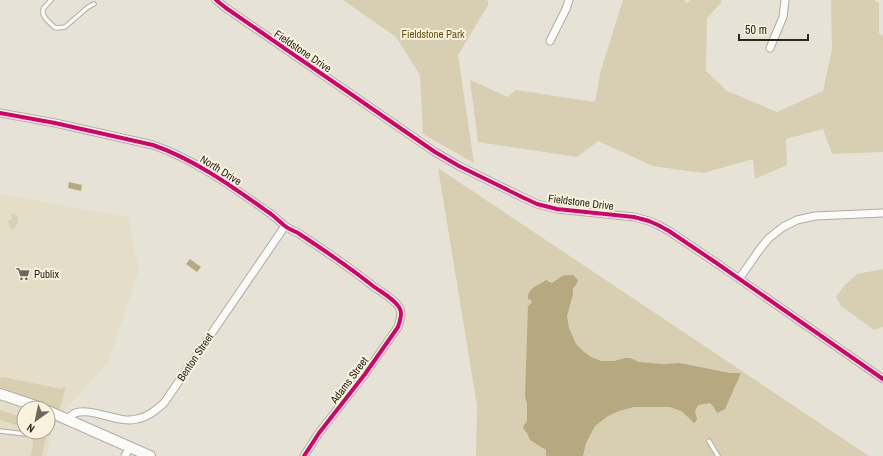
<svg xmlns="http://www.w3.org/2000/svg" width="883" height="456" viewBox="0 0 883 456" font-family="'Archivo Narrow',sans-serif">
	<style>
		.built { fill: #e4ddc8; fill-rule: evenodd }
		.green { fill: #d8ceb2 }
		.water { fill: #b6a97f }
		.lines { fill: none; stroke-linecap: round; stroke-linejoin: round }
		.lane-casing { stroke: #afaca3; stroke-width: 5.5 }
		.street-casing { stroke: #afaca3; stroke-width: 9 }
		.secondary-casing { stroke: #afaca3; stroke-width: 12 }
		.lane { stroke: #fbfbf9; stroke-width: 3.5 }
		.street { stroke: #fbfbf9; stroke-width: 7 }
		.secondary { stroke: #fbfbf9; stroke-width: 10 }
		.cycleway-casing { stroke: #f9f2dd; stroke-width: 6 }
		.cycleway { stroke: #d6006c; stroke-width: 4 }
		.labels { text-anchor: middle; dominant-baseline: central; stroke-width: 4; stroke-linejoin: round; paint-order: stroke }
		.park-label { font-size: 11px; fill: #675412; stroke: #f9f2dd }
		.street-label { font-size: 11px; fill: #2a271f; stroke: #f9f2dd }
		.poi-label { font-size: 11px; fill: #2a271f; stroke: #f9f2dd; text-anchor: start }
	</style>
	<rect width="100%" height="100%" fill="#e6e2d6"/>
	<path class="built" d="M0,194L128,217L139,270L108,362L53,423L47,456H0ZM24,408H48V432H24Z"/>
	<path class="green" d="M343,0H488V5L458,55L474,163L423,134L420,75L396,37Z
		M623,0H684L687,3L690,0H721L722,2L707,18L706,71L727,91L777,112L823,91L832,49L831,0H873L879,3V33L883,36V152L832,154L823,129L786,139L787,165L755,179L753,159L703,173L653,166L598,141L577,157L478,142L470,80L508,97L515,90L595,102L601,70Z
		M438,168L869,456H476L477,405Z
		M11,214L17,216C20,221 17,227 11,229L8,221L12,220L11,215Z
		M883,269V327L874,330L841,306L836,297L843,287L857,274Z
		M3,377L61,389L66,387L59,411L0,387V378Z
		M0,410L18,416L21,420L20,423L16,425L0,420Z
		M32,432H47L42,456H31L33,444Z"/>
	<path class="water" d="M69,182L82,185L81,191L68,188Z
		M190,259L201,267L197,272L186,264Z
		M567,275H573L578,280L576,285L573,288V294L567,316L569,328L576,344L584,352L591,357L601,361H614L625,358H630L639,362L663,364L680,363L730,373H741L725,409L717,413L713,406L710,403L698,405L695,411L697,419L696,421L694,423L688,417L681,411L670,407H634L619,411L608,416L595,426L586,443L583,456H546V450L530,440L527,433L525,431L523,427L527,421V404L525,396L528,306L532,303L531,300L528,299C527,288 538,286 546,280L552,283L562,276Z"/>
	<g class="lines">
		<g class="lane-casing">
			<path id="lane" d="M51,0L43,9V14L46,19L54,27L57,28L65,27L88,7L94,4
				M0,431L25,434V432
				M709,441L718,456"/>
		</g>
		<g class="street-casing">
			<path id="street" d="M216,0L226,8L435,152L459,166L522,197L537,204L557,209L634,217L649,221L658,225L669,231L715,262L883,379
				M550,41L566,9L569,0
				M770,48L783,17L785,0
				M0,113L55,123L153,145C196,160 234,188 271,214C276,218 280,222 285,226C289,229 294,231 298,233C324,250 349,267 373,286C381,292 393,298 399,307C403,313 400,320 398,327L365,374L319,433L304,456
				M739,279L760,249L769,238L783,227L797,220L815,216L883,213
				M68,419C70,417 72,415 75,413C92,407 118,424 137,419C148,417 156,410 164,403L285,226
				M125,456L130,447"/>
		</g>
		<g class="secondary-casing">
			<path id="secondary" d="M0,394L42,408
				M48,411L150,456"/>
		</g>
		<use href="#lane" class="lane"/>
		<use href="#street" class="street"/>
		<use href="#secondary" class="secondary"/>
		<g class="cycleway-casing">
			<path id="cycleway" d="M216,0L226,8L435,152L459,166L522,197L537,204L557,209L634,217L649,221L658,225L669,231L715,262L883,379
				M0,113L55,123L153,145C196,160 234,188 271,214C276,218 280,222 285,226C289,229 294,231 298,233C324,250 349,267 373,286C381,292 393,298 399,307C403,313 400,320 398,327L365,374L319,433L304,456"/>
		</g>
		<use href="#cycleway" class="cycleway"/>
	</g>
	<defs>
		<g id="supermarket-bare" transform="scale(1.08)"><path d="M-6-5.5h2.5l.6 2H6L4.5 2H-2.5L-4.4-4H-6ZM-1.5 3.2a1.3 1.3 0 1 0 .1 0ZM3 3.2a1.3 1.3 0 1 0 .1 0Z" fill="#6c685f" stroke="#f9f2dd" stroke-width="2.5" paint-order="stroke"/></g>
	</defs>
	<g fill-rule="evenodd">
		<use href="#supermarket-bare" x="23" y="274"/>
	</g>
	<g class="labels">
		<g class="park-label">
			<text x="433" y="34">Fieldstone Park</text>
		</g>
		<g class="street-label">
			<text transform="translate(303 51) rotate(34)">Fieldstone Drive</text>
			<text transform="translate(221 170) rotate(32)">North Drive</text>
			<text transform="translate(581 202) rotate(7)">Fieldstone Drive</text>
			<text transform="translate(195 357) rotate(-56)">Benton Street</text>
			<text transform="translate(349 380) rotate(-53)">Adams Street</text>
		</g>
		<g class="poi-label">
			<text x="34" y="274">Publix</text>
		</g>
	</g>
	<g transform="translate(36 420) rotate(213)"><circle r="19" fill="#f9f2dd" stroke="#a6a191"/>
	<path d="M0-3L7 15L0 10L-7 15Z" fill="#6c685f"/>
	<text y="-6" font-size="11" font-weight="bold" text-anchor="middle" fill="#2a271f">N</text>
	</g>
	<path d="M739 34v6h69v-6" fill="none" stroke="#2a271f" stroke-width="2"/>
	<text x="745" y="34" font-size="12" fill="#2a271f" stroke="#f9f2dd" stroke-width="3" paint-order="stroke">50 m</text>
</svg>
